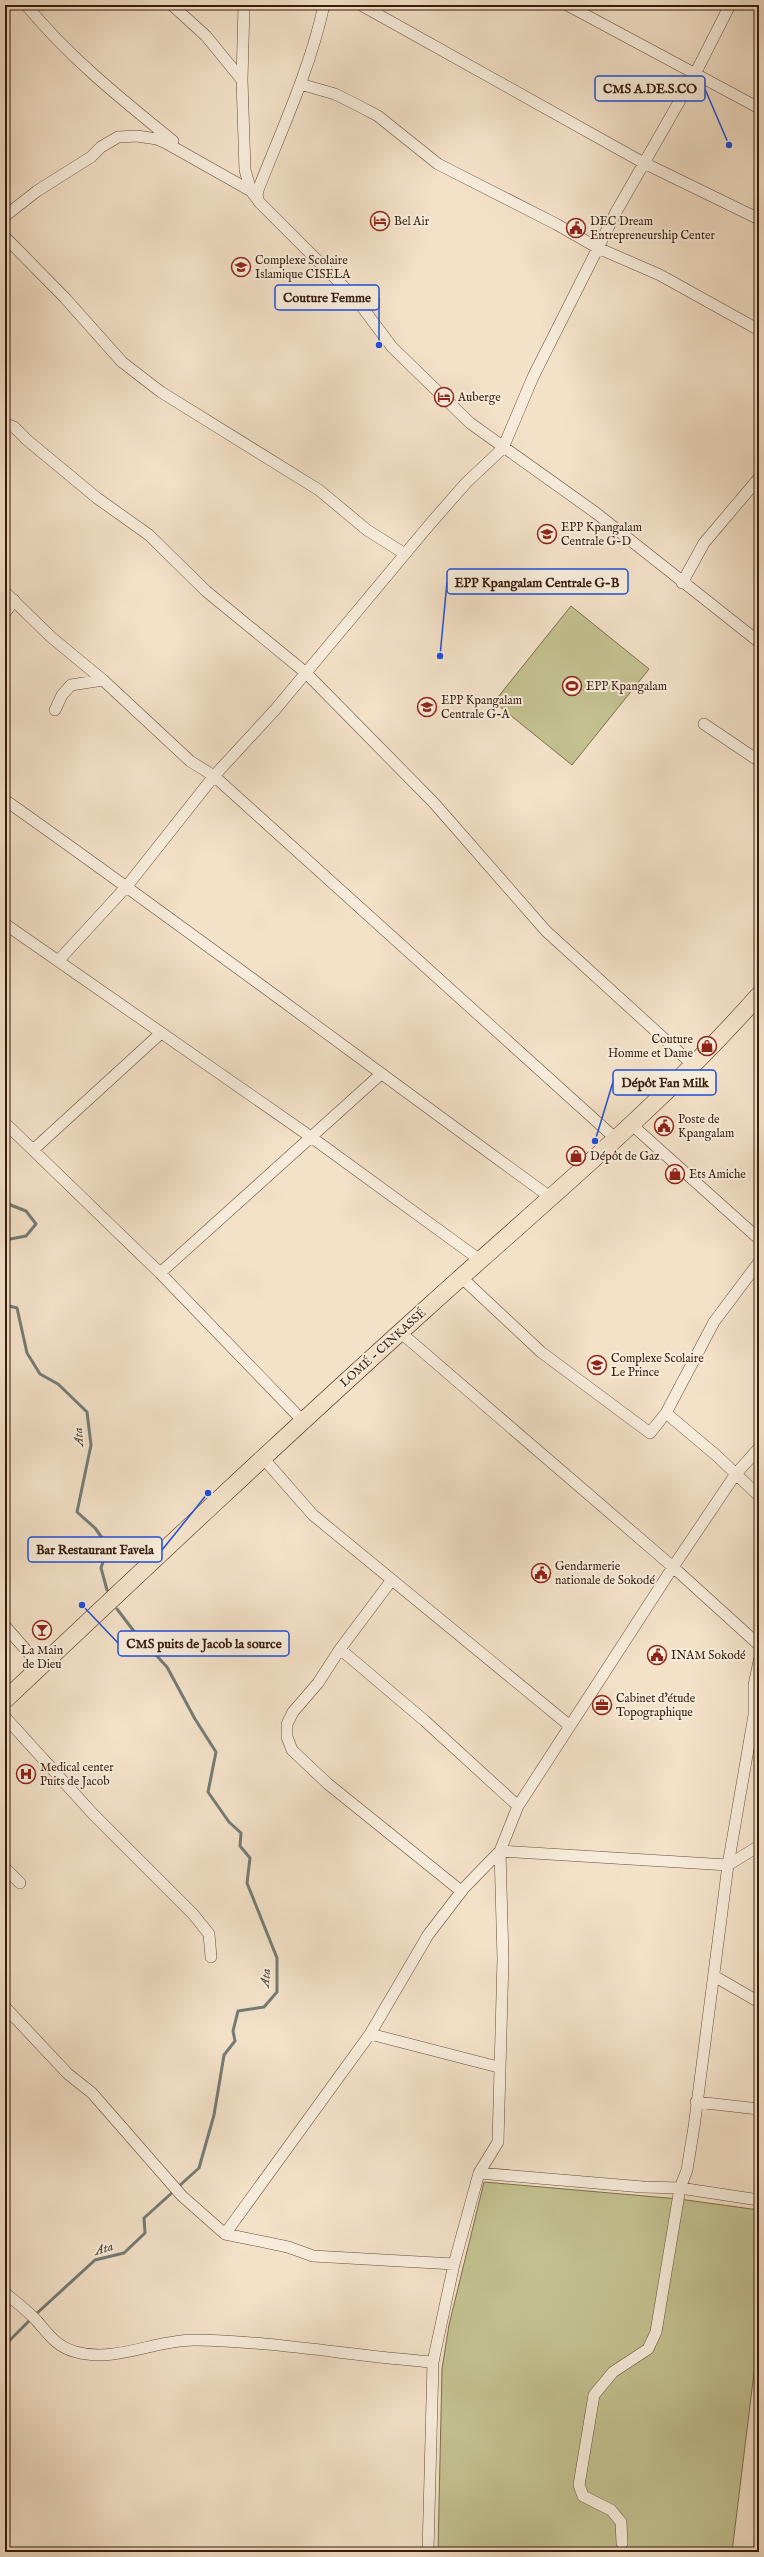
<svg xmlns="http://www.w3.org/2000/svg" width="764" height="2557" viewBox="0 0 764 2557" font-family="'IM FELL English',serif">
	<style>
		.green { fill: #c3c190; stroke: #7d6e4e }
		.lines { fill: none; stroke-linecap: round; stroke-linejoin: round }
		.stream { stroke: #747c76; stroke-width: 3 }
		.minor-casing { stroke: #664c3b; stroke-width: 12 }
		.highway-casing { stroke: #371b0c; stroke-width: 18 }
		.minor { stroke: #f7ecdb; stroke-width: 11 }
		.highway { stroke: #f3e1c8; stroke-width: 17 }
		.labels { text-anchor: middle; dominant-baseline: central; stroke-width: 4; stroke-linejoin: round; paint-order: stroke }
		.poi-label { font-size: 12px; fill: #371b0c; stroke: #f7ecdb; text-anchor: start }
		.street-label { font-size: 12px; fill: #371b0c; stroke: #f7ecdb }
		.water-label { font-size: 13px; font-style: italic; fill: #564b41; stroke: #f7ecdb }
		.leader { fill: none; stroke: #1d4ed8; stroke-width: 1.5 }
		.callout-dot { fill: #1d4ed8; stroke: #f7ecdb; stroke-width: 1.5 }
		.callout { fill: #f7ecdb; stroke: #1d4ed8; stroke-width: 1.5 }
		.callout-label { font-size: 13px; text-anchor: middle; font-weight: bold; fill: #371b0c }
	</style>
	<rect width="100%" height="100%" fill="#f3e1c8"/>
	<filter id="stains"><feTurbulence type="fractalNoise" baseFrequency=".005" numOctaves="4"/><feColorMatrix values="0 0 0 0 .2 0 0 0 0 .09 0 0 0 0 .02 0 0 0 .5 -.17"/></filter>
	<radialGradient id="worn" r=".72"><stop offset=".6" stop-color="#630" stop-opacity="0"/><stop offset="1" stop-color="#630" stop-opacity=".3"/></radialGradient>
	<path class="green" d="M571,606L649,669L572,765L494,702Z
		M484,2182L679,2199L759,2210V2332L732,2552H438L442,2369L449,2325Z"/>
	<g class="lines">
		<path class="stream" d="M5,1199L8,1204L26,1211L36,1224L26,1236L5,1240
			M5,1305L17,1308L27,1353L40,1374L58,1384L87,1412L91,1445L77,1512L95,1528L108,1546L101,1568L107,1590
			M117,1609L133,1630L167,1667L195,1719L216,1752L208,1792L229,1822L241,1833L240,1846L250,1858L247,1883L277,1958V1992L264,2007L238,2011L233,2031L235,2041L224,2055L214,2115L199,2168L178,2187
			M35,2315L95,2260L124,2253L145,2233L144,2218L174,2191
			M5,2345L31,2319"/>
		<g class="minor-casing">
			<path id="minor" d="M26,5C71,59 119,97 173,141
				M172,5L206,36L242,80
				M244,5L242,80L245,170L251,191L260,203L356,299L392,347L470,423L596,513L759,642
				M361,5L642,162L759,219
				M567,5L759,108
				M300,84L335,94L359,106L378,116L438,164L556,224L598,248L660,275L759,330
				M259,202L257,196L258,190C282,129 310,69 324,5
				M5,216L37,191L91,157L101,147L118,137L137,136L157,139L166,143L251,191
				M5,237L65,298L122,362L161,392L319,490L367,530L405,554
				M5,424L14,427L27,440L97,498L149,535L206,591L306,673L434,803L546,931L693,1065
				M682,583L704,543L759,478
				M5,592L51,637L103,680L190,761L214,776L615,1138
				M5,613L14,600
				M55,710L62,695L71,685L103,680
				M704,724L759,761
				M5,800C189,930 368,1065 550,1197
				M5,924L311,1137L480,1260
				M59,960L127,886L214,776L274,711L430,524L466,483L503,448L533,377L616,212L695,74L730,5
				M5,1123L160,1273L303,1421
				M631,1124L759,1239
				M33,1150L161,1033
				M160,1273L381,1074
				M461,1277L541,1352L650,1433L666,1413L714,1322L759,1262
				M400,1332L673,1567L759,1645
				M666,1413L717,1456L759,1496
				M263,1458L313,1515L570,1726
				M391,1581L340,1649L318,1683L293,1712L287,1724V1737L292,1750L328,1784L461,1891
				M5,1626L40,1666
				M340,1649L425,1721L518,1806
				M5,1717L93,1814L193,1914L209,1934L211,1957
				M5,1868L20,1883
				M714,1976L759,2002
				M5,2007L68,2074L92,2093L182,2196L225,2234L288,2247L313,2256L454,2264
				M370,2034L498,2067
				M696,2102L759,2109
				M479,2173L643,2187L680,2188L687,2170L694,2127L728,1865L754,1715V1685L759,1661
				M225,2234L370,2034L428,1935L464,1888L500,1851L728,1865L759,1846
				M5,2293C16,2302 28,2311 37,2321C49,2335 57,2347 76,2352C115,2363 155,2340 194,2340C274,2341 353,2356 433,2362
				M622,2543L621,2522L611,2510L583,2496L579,2485L594,2395L613,2372L648,2349L656,2332L680,2188L759,2200
				M428,2552L433,2362L454,2264L479,2173L498,2142L503,1959L500,1851L518,1806L673,1567L735,1475L759,1448"/>
		</g>
		<g class="highway-casing">
			<path id="highway" d="M5,1700C145,1568 285,1436 427,1308C539,1206 659,1108 759,995"/>
		</g>
		<use href="#minor" class="minor"/>
		<use href="#highway" class="highway"/>
	</g>
	<defs>
		<g id="hotel-ring" transform="scale(1)"><circle r="9.5" fill="#f7ecdb" stroke="#8f2418" stroke-width="1.5"/><path d="M-6-4.5h1.5V1H6V5H4.5V3h-9V5H-6ZM-4 0a1.8 1.8 0 1 1 3.6 0ZM.5 0V-2.5h3Q6-2.5 6 0Z" fill="#8f2418"/></g>
		<g id="civic-ring" transform="scale(1)"><circle r="9.5" fill="#f7ecdb" stroke="#8f2418" stroke-width="1.5"/><path d="M-.6-6.5H3V-4.5H.6V-3L4-1V1h2V6H-6V1h2V-1L-.6-3ZM-1.2 2.5V6h2.4V2.5Z" fill="#8f2418"/></g>
		<g id="school-ring" transform="scale(1)"><circle r="9.5" fill="#f7ecdb" stroke="#8f2418" stroke-width="1.5"/><path d="M0-5L7-2L0 1L-7-2ZM-4 1L0 2.5L4 1V4Q0 6-4 4Z" fill="#8f2418"/></g>
		<g id="stadium-ring" transform="scale(1)"><circle r="9.5" fill="#f7ecdb" stroke="#8f2418" stroke-width="1.5"/><path d="M0-5a6.5 5 0 1 0 0 10a6.5 5 0 1 0 0-10ZM-3.5-1.8h7v3.6h-7Z" fill="#8f2418"/></g>
		<g id="shop-ring" transform="scale(1)"><circle r="9.5" fill="#f7ecdb" stroke="#8f2418" stroke-width="1.5"/><path d="M-5-2.5h2.3a2.7 3.5 0 0 1 5.4 0H5L5.5 6h-11ZM-1.5-2.5h3a1.5 2.3 0 0 0-3 0Z" fill="#8f2418"/></g>
		<g id="bar-ring" transform="scale(1)"><circle r="9.5" fill="#f7ecdb" stroke="#8f2418" stroke-width="1.5"/><path d="M-6-5H6L.8 .8V4.5H3.5V6h-7V4.5H-.8V.8Z" fill="#8f2418"/></g>
		<g id="office-ring" transform="scale(1)"><circle r="9.5" fill="#f7ecdb" stroke="#8f2418" stroke-width="1.5"/><path d="M-6-3h4V-5.5h4V-3h4V5H-6ZM-1-4.5V-3h2v-1.5ZM-6 0V1H6V0Z" fill="#8f2418"/></g>
		<g id="hospital-ring" transform="scale(1)"><circle r="9.5" fill="#f7ecdb" stroke="#8f2418" stroke-width="1.5"/><path d="M-5-5h3v3.5h4V-5h3V5h-3V1.5h-4V5h-3Z" fill="#8f2418"/></g>
	</defs>
	<g fill-rule="evenodd">
		<use href="#hotel-ring" x="380" y="221"/>
		<use href="#civic-ring" x="576" y="228"/>
		<use href="#school-ring" x="241" y="267"/>
		<use href="#hotel-ring" x="444" y="397"/>
		<use href="#school-ring" x="547" y="534"/>
		<use href="#stadium-ring" x="572" y="686"/>
		<use href="#school-ring" x="427" y="707"/>
		<use href="#shop-ring" x="707" y="1046"/>
		<use href="#civic-ring" x="664" y="1126"/>
		<use href="#shop-ring" x="576" y="1156"/>
		<use href="#shop-ring" x="675" y="1174"/>
		<use href="#school-ring" x="597" y="1365"/>
		<use href="#civic-ring" x="541" y="1573"/>
		<use href="#bar-ring" x="42" y="1630"/>
		<use href="#civic-ring" x="657" y="1655"/>
		<use href="#office-ring" x="602" y="1705"/>
		<use href="#hospital-ring" x="26" y="1774"/>
	</g>
	<g class="labels">
		<g class="poi-label">
			<text x="394" y="221">Bel Air</text>
			<text x="590" y="221">DEC Dream<tspan x="590" dy="14">Entrepreneurship Center</tspan></text>
			<text x="255" y="260">Complexe Scolaire<tspan x="255" dy="14">Islamique CISELA</tspan></text>
			<text x="458" y="397">Auberge</text>
			<text x="561" y="527">EPP Kpangalam<tspan x="561" dy="14">Centrale G-D</tspan></text>
			<text x="586" y="686">EPP Kpangalam</text>
			<text x="441" y="700">EPP Kpangalam<tspan x="441" dy="14">Centrale G-A</tspan></text>
			<text x="693" y="1039" text-anchor="end">Couture<tspan x="693" dy="14">Homme et Dame</tspan></text>
			<text x="678" y="1119">Poste de<tspan x="678" dy="14">Kpangalam</tspan></text>
			<text x="590" y="1156">Dépôt de Gaz</text>
			<text x="689" y="1174">Ets Amiche</text>
			<text x="611" y="1358">Complexe Scolaire<tspan x="611" dy="14">Le Prince</tspan></text>
			<text x="555" y="1566">Gendarmerie<tspan x="555" dy="14">nationale de Sokodé</tspan></text>
			<text x="42" y="1650" text-anchor="middle">La Main<tspan x="42" dy="14">de Dieu</tspan></text>
			<text x="671" y="1655">INAM Sokodé</text>
			<text x="616" y="1698">Cabinet d'étude<tspan x="616" dy="14">Topographique</tspan></text>
			<text x="40" y="1767">Medical center<tspan x="40" dy="14">Puits de Jacob</tspan></text>
		</g>
		<g class="street-label">
			<text transform="translate(383 1348) rotate(-42)">LOMÉ - CINKASSÉ</text>
		</g>
		<g class="water-label">
			<text transform="translate(79 1437) rotate(-93)">Ata</text>
			<text transform="translate(266 1978) rotate(-86)">Ata</text>
			<text transform="translate(104 2249) rotate(-16)">Ata</text>
		</g>
	</g>
	<path class="leader" d="M729 145L705 89M379 345L379 297M440 656L447 582M595 1141L613 1082M208 1493L162 1550M82 1605L118 1643"/>
	<g class="callout-dot">
		<circle cx="729" cy="145" r="4"/>
		<circle cx="379" cy="345" r="4"/>
		<circle cx="440" cy="656" r="4"/>
		<circle cx="595" cy="1141" r="4"/>
		<circle cx="208" cy="1493" r="4"/>
		<circle cx="82" cy="1605" r="4"/>
	</g>
	<g class="callout">
		<rect x="595" y="76" width="110" height="25" rx="4"/>
		<rect x="275" y="285" width="104" height="25" rx="4"/>
		<rect x="447" y="569" width="181" height="25" rx="4"/>
		<rect x="613" y="1070" width="103" height="25" rx="4"/>
		<rect x="28" y="1537" width="134" height="25" rx="4"/>
		<rect x="118" y="1631" width="171" height="25" rx="4"/>
	</g>
	<g class="callout-label">
		<text x="650" y="93">CMS A.DE.S.CO</text>
		<text x="327" y="302">Couture Femme</text>
		<text x="537" y="587">EPP Kpangalam Centrale G-B</text>
		<text x="665" y="1087">Dépôt Fan Milk</text>
		<text x="95" y="1554">Bar Restaurant Favela</text>
		<text x="204" y="1648">CMS puits de Jacob la source</text>
	</g>
	<rect width="764" height="2557" fill="none" stroke="#f3e1c8" stroke-width="20"/>
	<rect x="6" y="6" width="752" height="2545" fill="none" stroke="#371b0c" stroke-width="2"/>
	<rect x="10" y="10" width="744" height="2537" fill="none" stroke="#371b0c"/>
	<rect width="100%" height="100%" filter="url(#stains)"/>
	<rect width="100%" height="100%" fill="url(#worn)"/>
</svg>
